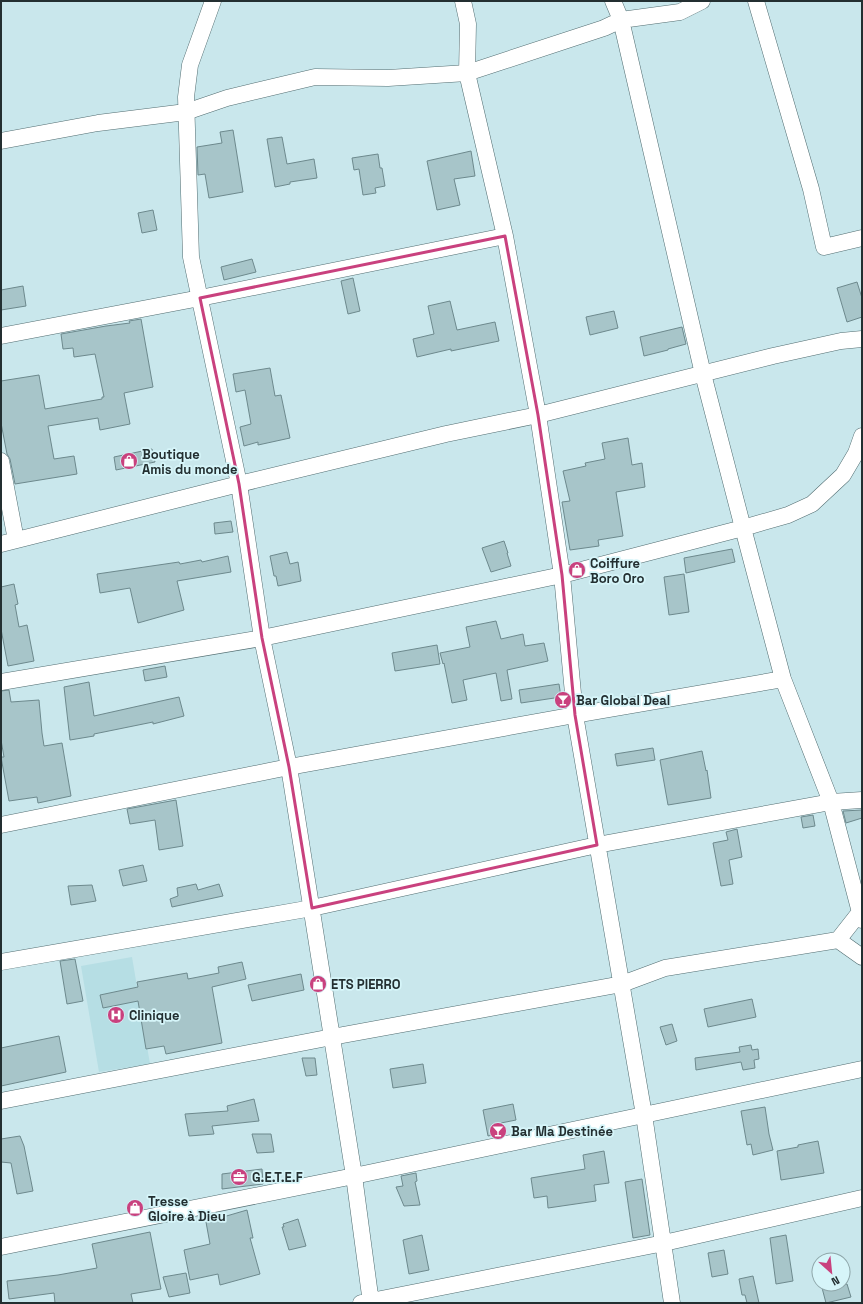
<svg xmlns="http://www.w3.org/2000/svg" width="863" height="1304" viewBox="0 0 863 1304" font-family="'Space Grotesk',sans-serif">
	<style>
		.built { fill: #b6dee4 }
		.building { fill: #a7c5c9; stroke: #6d898d }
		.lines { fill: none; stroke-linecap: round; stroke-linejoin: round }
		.minor-casing { stroke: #526d71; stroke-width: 17 }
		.minor { stroke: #fff; stroke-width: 16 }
		.marked { fill: none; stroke: #c9417e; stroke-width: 3; stroke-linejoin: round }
		.labels { text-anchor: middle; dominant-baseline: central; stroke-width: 3.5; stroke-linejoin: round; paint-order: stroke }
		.poi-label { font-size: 13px; font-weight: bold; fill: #232f31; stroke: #d6f5f9; text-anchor: start }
	</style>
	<rect width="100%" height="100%" fill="#c9e7ec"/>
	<path class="built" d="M132,957L150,1064L99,1072L81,966Z"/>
	<path class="building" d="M233,130L243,192L209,198L205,174L198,175L197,147L222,143L220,132Z
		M282,137L287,164L314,159L317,178L290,182V184L275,187L267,139Z
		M471,151L475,176L454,179L460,205L437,210L427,161Z
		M378,154L380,168H382L385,186L375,188L376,193L363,195L359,169L354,170L352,158Z
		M153,210L157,230L142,233L138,213Z
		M252,259L256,272L224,280L221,267Z
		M353,278L360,311L348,314L341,281Z
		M857,282L862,298V317L847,322L837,288Z
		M23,286L26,306L1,310V290Z
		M450,301L457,330L495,322L499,341L451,351V349L417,357L413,339L434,334L428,306Z
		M614,311L618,328L590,335L586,317Z
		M141,319L153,387L124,393L130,424L100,430L98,418L48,426L54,459L74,456L77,474L15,484L10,459L7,454L1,423V381L39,375L45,409L102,399V397H104L95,354L74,357L73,348L63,349L61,334L106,326L130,323L129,321Z
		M682,327L686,344L668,349V350L644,356L640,337Z
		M270,368L275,396L281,395L290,438L258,445V442L244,446L240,427L251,424L245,390L236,392L233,374Z
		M628,438L632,465L642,463L645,487L616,492L623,536L598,540L599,546L570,550L562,502L570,501L563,471L586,466L585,463L605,459L602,443Z
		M152,449L155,462L116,470L114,457Z
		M231,521L233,532L215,534L214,523Z
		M504,541L508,553H507L511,566L491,572L482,548Z
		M732,549L735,562L686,573L684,558Z
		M287,552L290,564L298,562L301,581L278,586L276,576H274L270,556Z
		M228,556L231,572L177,581L184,610L138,623L130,588L100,593L97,574L179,562L180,564L201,560L202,562Z
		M684,574L689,612L669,615L664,577Z
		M14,584L18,604L15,605L19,627L27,625L34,661L8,666L1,629V587Z
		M496,621L501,639L523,634L525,646L544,643L548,661L507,670L512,699L501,701L496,673L463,680L467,700L452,703L444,663L443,664L440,653L470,647L466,627Z
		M437,645L440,664L395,671L392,653Z
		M165,666L167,677L145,681L143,670Z
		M89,682L94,716L179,697L184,716L153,724V722L94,734V736L70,740L64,687Z
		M559,684L561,697L521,703L519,690Z
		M9,690L11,702L39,700L42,733L44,746L62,743L71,796L38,803L37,797L9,801L1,757H4L1,740V691Z
		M653,748L655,760L617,766L615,754Z
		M702,751L706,771L707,770L711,798L668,805L660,760Z
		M176,800L183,846L159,850L155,820L130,824L127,809Z
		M862,810V818L846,823L843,811Z
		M813,815L815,826L803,828L801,817Z
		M737,829L742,857L729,860L733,884L721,886L713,843L728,840L726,832Z
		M143,865L147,881L123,886L119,870Z
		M196,884L198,890L219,884L223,896L172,907L170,899L178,896L177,888Z
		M92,885L96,901L71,905L68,886Z
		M75,959L83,1001L67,1004L60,961Z
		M242,962L246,979L212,987L222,1043L166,1054L164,1046L146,1049L138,1001L103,1008L100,995L138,987L137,982L187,973L188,979L219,973L218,967Z
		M301,974L304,990L252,1001L248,985Z
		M752,999L756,1017L708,1027L704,1009Z
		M672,1024L677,1041L666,1045L660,1027Z
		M59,1036L66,1072L1,1086V1048Z
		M751,1045L752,1050L758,1049L759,1059L754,1060L755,1068L743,1070L741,1062L696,1070L695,1058L740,1052L739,1047Z
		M302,1058H315L317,1075L306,1076Z
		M423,1064L426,1083L393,1088L390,1069Z
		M254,1099L259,1121L212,1126L214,1134L189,1136L185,1114L228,1111L227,1106Z
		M513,1104L516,1120L501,1123L503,1133L488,1136L483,1110Z
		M765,1107L769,1134L773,1150L753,1155L751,1144L747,1145L741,1111Z
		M252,1134H271L274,1152L257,1153Z
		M20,1136L24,1146L33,1191L17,1194L11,1163L1,1162V1139Z
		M818,1141L824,1173L781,1180L777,1151L798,1147V1145Z
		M604,1151L609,1183L594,1185L596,1201L548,1208L547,1196L534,1198L531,1178L585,1169L583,1155Z
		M262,1169L263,1184L222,1189V1174Z
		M416,1173L417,1181L415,1182L420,1205L404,1206L396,1187L403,1186L401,1176Z
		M642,1179L650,1235L633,1238L625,1182Z
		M247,1210L253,1238H250L260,1274L220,1285L218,1274L190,1280L184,1250L210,1244L206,1222Z
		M298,1219L306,1246L289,1250L282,1227H284L283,1224Z
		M150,1232L161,1289L131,1294L133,1303H55L54,1293L9,1299L7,1281L58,1275L97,1268L92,1244Z
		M422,1235L429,1270L409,1274L403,1240Z
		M786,1235L793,1281L776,1284L770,1238Z
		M724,1250L728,1274L712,1277L708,1253Z
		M186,1273L190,1293L169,1297L163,1277Z
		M753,1276L759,1303H747L745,1295H742L739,1279Z
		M821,1284H847L851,1297L826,1303Z"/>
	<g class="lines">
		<g class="minor-casing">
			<path id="minor" d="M213,1L190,65L186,97L191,257L239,484L262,638L289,767L354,1176L371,1303
				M463,1L468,24L467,73L505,236L538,415L562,575L743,528L788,515L812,504L843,475L856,453L862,436
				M613,1L621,20L703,374L743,528L783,679L831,802L862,920
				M756,1L811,189L824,247L862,238
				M1,141L98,123L186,112L227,98L315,77L388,78L467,73L604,28L621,20L680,12L702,1
				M1,336L200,298L505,236
				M1,461L16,540
				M1,544L239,484L446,434L538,415L773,356L841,341L862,339
				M1,682L262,638L562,575L575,715L644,1115L672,1303
				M1,825L289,767L575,715L783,679
				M838,940L860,912
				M1,962L312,908L597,845L831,802L862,800
				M1,1101L332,1037L622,984L665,968L838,940L862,957
				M1,1247L354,1176L862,1069
				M361,1303L664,1243L862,1198"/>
		</g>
		<use href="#minor" class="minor"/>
	</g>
	<path class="marked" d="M505,236L538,415L562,575L575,715L597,845L312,908L289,767L262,638L239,484L200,298Z"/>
	<defs>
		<g id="shop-disc" transform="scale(0.9)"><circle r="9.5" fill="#c9417e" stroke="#d6f5f9"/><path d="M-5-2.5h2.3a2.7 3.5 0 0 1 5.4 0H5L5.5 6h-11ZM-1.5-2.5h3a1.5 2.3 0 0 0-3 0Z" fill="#fff"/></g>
		<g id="bar-disc" transform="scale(0.9)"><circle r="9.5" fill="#c9417e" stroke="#d6f5f9"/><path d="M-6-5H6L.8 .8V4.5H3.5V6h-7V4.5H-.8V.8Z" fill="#fff"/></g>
		<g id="hospital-disc" transform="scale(0.9)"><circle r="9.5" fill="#c9417e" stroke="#d6f5f9"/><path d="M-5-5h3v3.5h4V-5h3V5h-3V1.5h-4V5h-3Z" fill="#fff"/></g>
		<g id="office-disc" transform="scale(0.9)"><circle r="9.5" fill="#c9417e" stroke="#d6f5f9"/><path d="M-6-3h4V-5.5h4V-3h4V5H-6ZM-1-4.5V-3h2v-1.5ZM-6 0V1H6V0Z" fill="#fff"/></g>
	</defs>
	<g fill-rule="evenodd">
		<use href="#shop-disc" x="129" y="461"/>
		<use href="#shop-disc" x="577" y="570"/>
		<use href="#bar-disc" x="563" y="700"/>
		<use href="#shop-disc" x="318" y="984"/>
		<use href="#hospital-disc" x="116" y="1015"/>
		<use href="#bar-disc" x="498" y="1131"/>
		<use href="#office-disc" x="239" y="1177"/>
		<use href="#shop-disc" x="135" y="1208"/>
	</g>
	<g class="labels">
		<g class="poi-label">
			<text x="142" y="454">Boutique<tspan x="142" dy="15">Amis du monde</tspan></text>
			<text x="590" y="563">Coiffure<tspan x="590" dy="15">Boro Oro</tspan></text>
			<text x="576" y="700">Bar Global Deal</text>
			<text x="331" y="984">ETS PIERRO</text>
			<text x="129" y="1015">Clinique</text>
			<text x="511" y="1131">Bar Ma Destinée</text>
			<text x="252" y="1177">G.E.T.E.F</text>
			<text x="148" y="1201">Tresse<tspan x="148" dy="15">Gloire à Dieu</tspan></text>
		</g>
	</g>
	<rect width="863" height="1304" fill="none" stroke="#232f31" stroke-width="4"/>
	<g transform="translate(831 1272) rotate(153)"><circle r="19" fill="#d6f5f9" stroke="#8ea6a9"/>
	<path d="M0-3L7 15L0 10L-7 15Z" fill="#c9417e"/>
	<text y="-6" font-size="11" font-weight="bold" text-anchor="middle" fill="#232f31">N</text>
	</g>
</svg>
